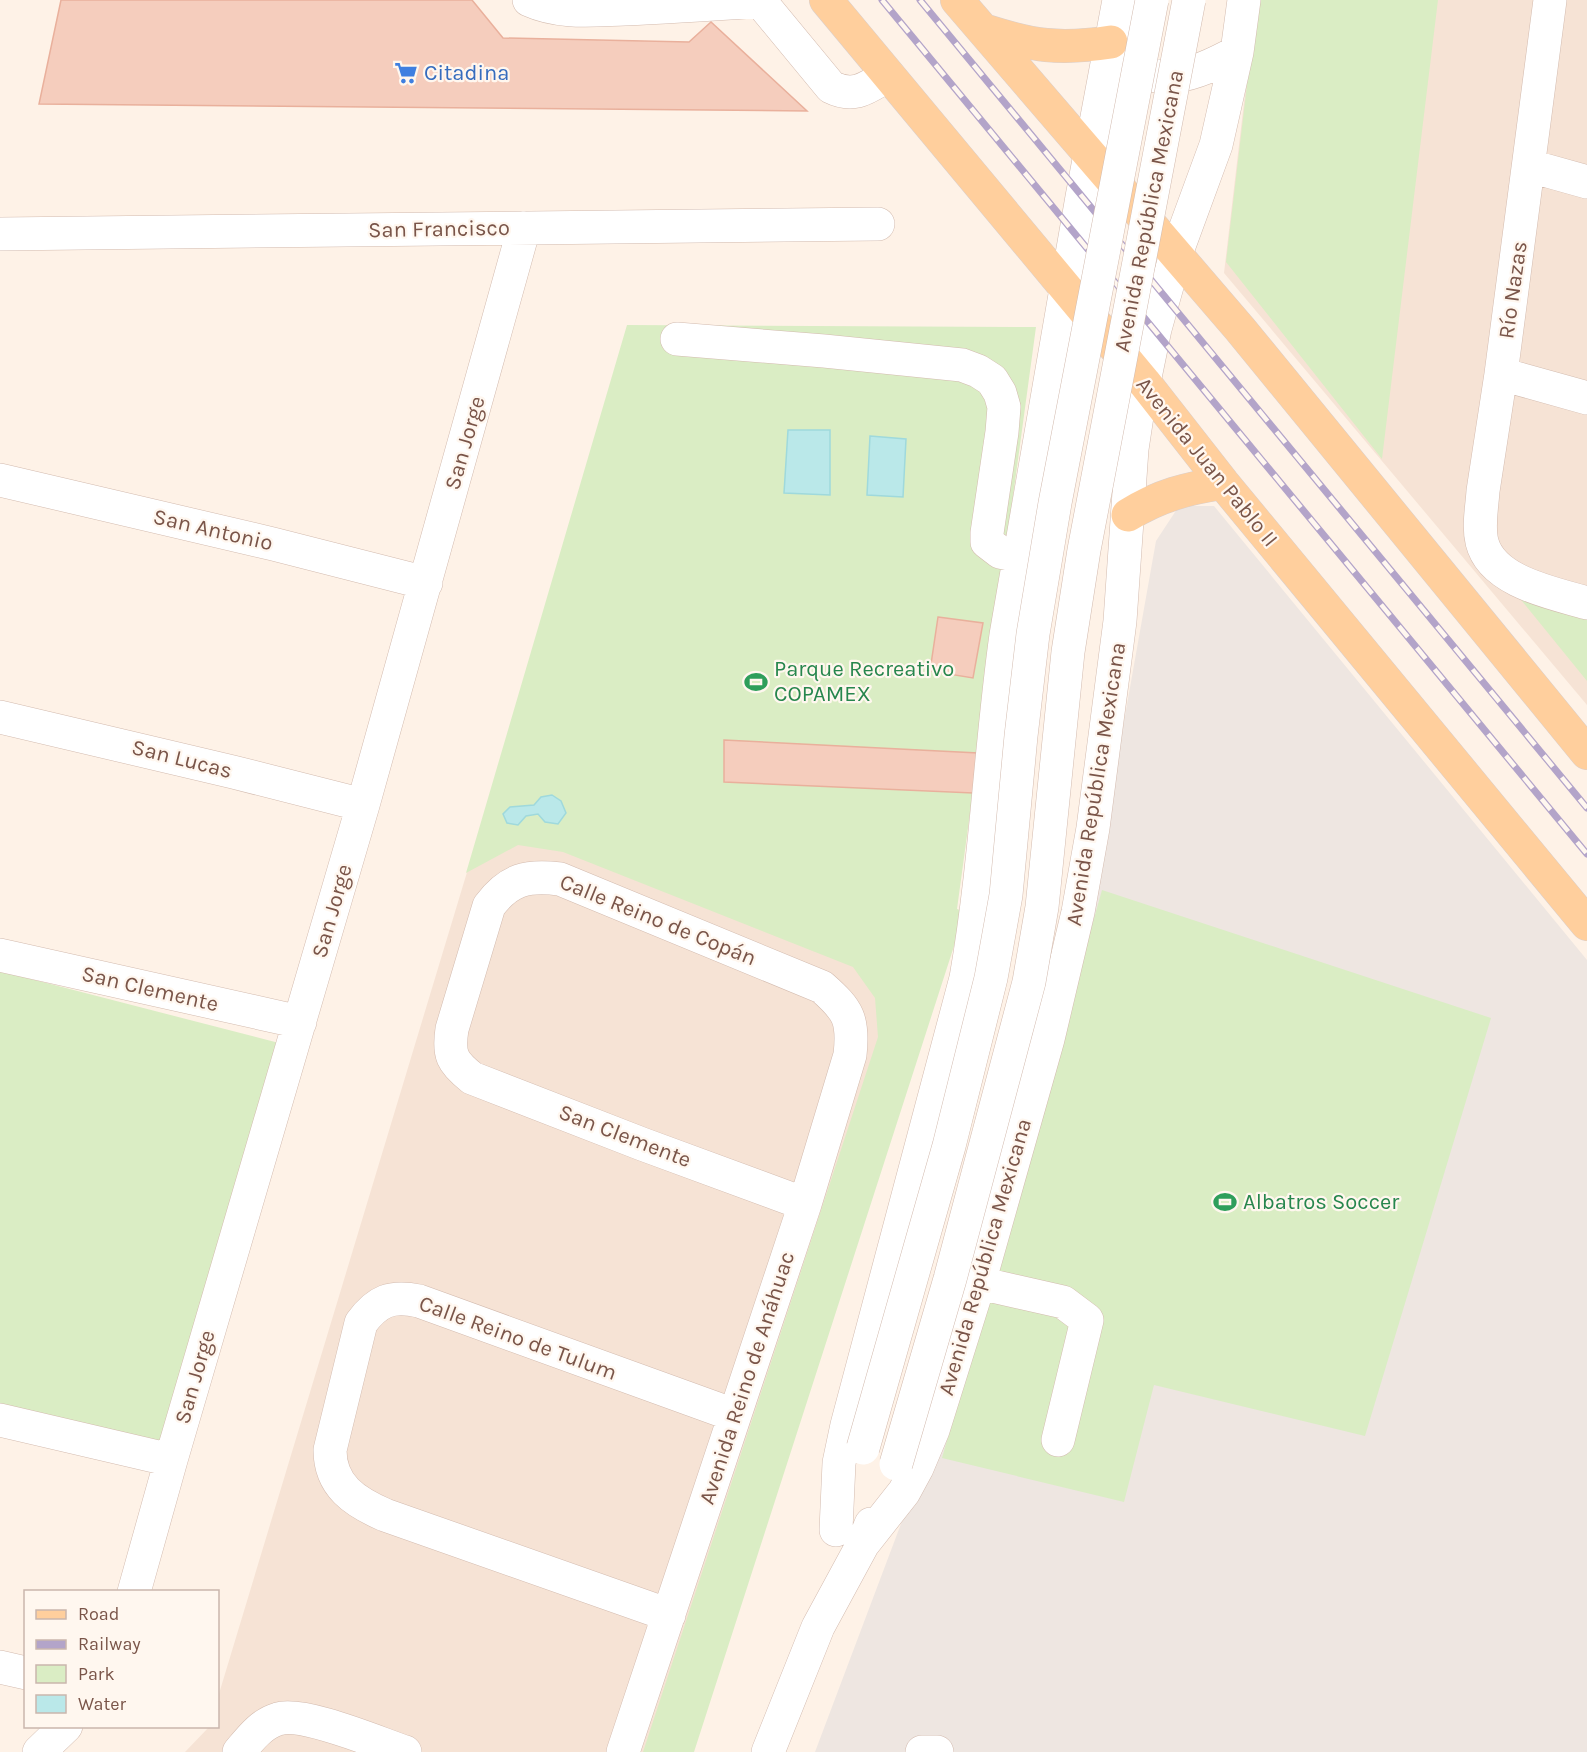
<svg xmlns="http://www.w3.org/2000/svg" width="1587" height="1752" viewBox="0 0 1587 1752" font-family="Karla,sans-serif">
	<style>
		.residential { fill: #f6e3d5 }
		.industrial { fill: #eee6e1 }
		.green { fill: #daedc4 }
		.water { fill: #bae8e9; stroke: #9fd9dc; stroke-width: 1.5 }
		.building { fill: #f5cdbd; stroke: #e9b09c; stroke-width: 1.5 }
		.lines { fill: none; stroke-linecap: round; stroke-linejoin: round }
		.minor-casing { stroke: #d3bbaf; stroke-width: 34 }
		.major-casing { stroke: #dacfcc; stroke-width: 34 }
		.minor { stroke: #fff; stroke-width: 33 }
		.major { stroke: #ffcf9d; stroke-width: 33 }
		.rail-casing { stroke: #b3a4c9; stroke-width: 7 }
		.rail { stroke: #fff7ef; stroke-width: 4.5; stroke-dasharray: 14; stroke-linecap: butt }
		.minor-bridge-casing { stroke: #d3bbaf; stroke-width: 34; stroke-linecap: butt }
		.minor-bridge { stroke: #fff; stroke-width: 33 }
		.labels { text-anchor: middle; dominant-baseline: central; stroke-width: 4.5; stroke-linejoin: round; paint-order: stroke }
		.shop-label { font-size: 22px; fill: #366cbe; stroke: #fff7ef; text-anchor: start }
		.street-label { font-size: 22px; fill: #7a5549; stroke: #fff7ef }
		.leisure-label { font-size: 22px; fill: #27864d; stroke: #fff7ef; text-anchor: start }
	</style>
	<rect width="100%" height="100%" fill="#fef2e7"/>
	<path class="residential" d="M1256,0H1587V705L1224,273Z
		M503,753L965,912L675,1752H185L209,1727L218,1726V1697Z"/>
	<path class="industrial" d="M1179,506H1214L1587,960V1752H815L942,1415L1107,817L1156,541Z"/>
	<path class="green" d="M1257,0H1438L1382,459L1226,262Z
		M627,325L1036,327L957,909L965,912L694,1752H643L878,1037L875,998L853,967L563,852L518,845L466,873Z
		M1509,585L1587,610V681Z
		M1102,890L1491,1018L1365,1436L1154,1385L1124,1502L942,1458Z
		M0,971L279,1043L166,1443L0,1407Z"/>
	<path class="water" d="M788,430H830V495L784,493Z
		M870,436L906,439L903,497L867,495Z
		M552,795L561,801L566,813L558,824L545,822L538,814L526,816L518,825L507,823L503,814L510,807L534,805L541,797Z"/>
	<path class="building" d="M61,0H472L503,38L689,42L711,22L807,111L39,104Z
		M938,617L983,623L973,678L930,671Z
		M724,740L978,753L973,793L724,782Z"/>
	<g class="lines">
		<g class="minor-casing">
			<path id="minor" d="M529,0C560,14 592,10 625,9C670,7 715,4 760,1L831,87C855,99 868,87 888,75
				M1550,0L1501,374L1483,491C1482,507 1478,526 1482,542C1492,582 1553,593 1587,603
				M1112,63C1163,86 1190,78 1237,52
				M1530,166L1587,182
				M0,234L878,224
				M677,339L824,351L962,365L978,371L992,380L1000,393L1004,407L1002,432L987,533V542L1000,552L1019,556
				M1501,374L1587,398
				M0,480L273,544L426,583
				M0,717L233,772L363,805
				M0,955L300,1022
				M979,1283L1063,1302L1087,1320L1058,1440
				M0,1420L171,1460
				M836,1530L839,1463L847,1425L966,978C986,864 990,749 1006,635L1082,197L1119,0
				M863,1544L904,1492L917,1468L933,1430L979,1283L1048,1039L1078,912L1093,828L1120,621L1132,449L1137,416L1155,329L1176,254L1216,145L1237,52L1244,0
				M134,1592L171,1460L363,805L524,228
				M669,1615L385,1515C355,1502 330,1486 330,1450L361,1323C377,1301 391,1295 419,1301L734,1415
				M0,1667L26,1673
				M39,1752L66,1726
				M239,1752C250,1739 261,1724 278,1719C303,1711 378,1743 405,1752
				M623,1752L805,1204L850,1055C854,1019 848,1010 822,987L560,879C527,875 509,879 489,906L452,1029C448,1055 452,1062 472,1078L642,1144L805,1204
				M768,1752L818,1627L863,1544L871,1524
				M922,1752H937"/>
		</g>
		<g class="major-casing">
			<path id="major" d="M826,0L1144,382L1223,483L1587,924
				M957,0L1240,329L1587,753
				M983,30C1033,46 1059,50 1111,42
				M1128,515C1158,496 1188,488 1223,483"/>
		</g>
		<use href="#minor" class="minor"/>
		<use href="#major" class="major"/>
		<g class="rail-casing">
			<path id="rail" d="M882,0L1587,854
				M920,0L1587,808"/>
		</g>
		<use href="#rail" class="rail"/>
		<g class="minor-bridge-casing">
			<path id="minor-bridge" d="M863,1448L949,1146L991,978L1006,895L1021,736L1033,634L1055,503L1152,0
				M896,1464L950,1279L1029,982L1042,907L1068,652L1084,550L1189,0"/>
		</g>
		<use href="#minor-bridge" class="minor-bridge"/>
	</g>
	<defs>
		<g id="supermarket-bare" transform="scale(1.8)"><path d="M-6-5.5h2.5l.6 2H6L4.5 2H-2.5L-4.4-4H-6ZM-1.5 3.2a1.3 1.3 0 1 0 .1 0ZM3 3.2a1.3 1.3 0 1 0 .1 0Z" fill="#3f7fe0" stroke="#fff7ef" stroke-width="2.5" paint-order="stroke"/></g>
		<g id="stadium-bare" transform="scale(1.8)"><path d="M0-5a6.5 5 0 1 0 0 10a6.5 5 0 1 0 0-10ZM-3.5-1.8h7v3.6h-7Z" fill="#2e9e5b" stroke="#fff7ef" stroke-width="2.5" paint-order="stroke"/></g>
	</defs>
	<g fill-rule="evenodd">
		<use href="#supermarket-bare" x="406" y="73"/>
		<use href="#stadium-bare" x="756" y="682"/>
		<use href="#stadium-bare" x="1225" y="1202"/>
	</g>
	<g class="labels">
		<g class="shop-label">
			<text x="424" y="73">Citadina</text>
		</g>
		<g class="street-label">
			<text transform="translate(1149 211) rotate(-79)">Avenida República Mexicana</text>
			<text transform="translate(439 229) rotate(-1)">San Francisco</text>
			<text transform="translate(1513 290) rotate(-82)">Río Nazas</text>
			<text transform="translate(465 443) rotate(-74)">San Jorge</text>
			<text transform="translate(1207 462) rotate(51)">Avenida Juan Pablo II</text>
			<text transform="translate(213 530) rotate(13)">San Antonio</text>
			<text transform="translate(182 759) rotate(14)">San Lucas</text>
			<text transform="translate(1096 784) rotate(-81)">Avenida República Mexicana</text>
			<text transform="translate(332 911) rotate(-74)">San Jorge</text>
			<text transform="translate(658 920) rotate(22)">Calle Reino de Copán</text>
			<text transform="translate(150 989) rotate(13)">San Clemente</text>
			<text transform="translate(625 1136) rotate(21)">San Clemente</text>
			<text transform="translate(985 1257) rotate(-74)">Avenida República Mexicana</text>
			<text transform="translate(518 1338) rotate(20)">Calle Reino de Tulum</text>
			<text transform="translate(195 1377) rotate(-74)">San Jorge</text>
			<text transform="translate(747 1378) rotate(-72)">Avenida Reino de Anáhuac</text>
		</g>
		<g class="leisure-label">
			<text x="774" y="669">Parque Recreativo<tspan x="774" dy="25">COPAMEX</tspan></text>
			<text x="1243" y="1202">Albatros Soccer</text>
		</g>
	</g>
	<rect x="24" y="1590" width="195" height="138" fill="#fff7ef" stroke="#cab6ad" stroke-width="1.5"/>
	<rect x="36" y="1610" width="30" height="9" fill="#ffcf9d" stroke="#cab6ad" stroke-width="1.5"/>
	<text x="78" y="1620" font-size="18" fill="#7a5549">Road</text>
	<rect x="36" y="1640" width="30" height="9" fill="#b3a4c9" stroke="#cab6ad" stroke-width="1.5"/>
	<text x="78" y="1650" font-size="18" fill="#7a5549">Railway</text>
	<rect x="36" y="1665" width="30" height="18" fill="#daedc4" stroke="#cab6ad" stroke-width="1.5"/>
	<text x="78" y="1680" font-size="18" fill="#7a5549">Park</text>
	<rect x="36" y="1695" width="30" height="18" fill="#bae8e9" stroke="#cab6ad" stroke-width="1.5"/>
	<text x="78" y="1710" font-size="18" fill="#7a5549">Water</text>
</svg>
